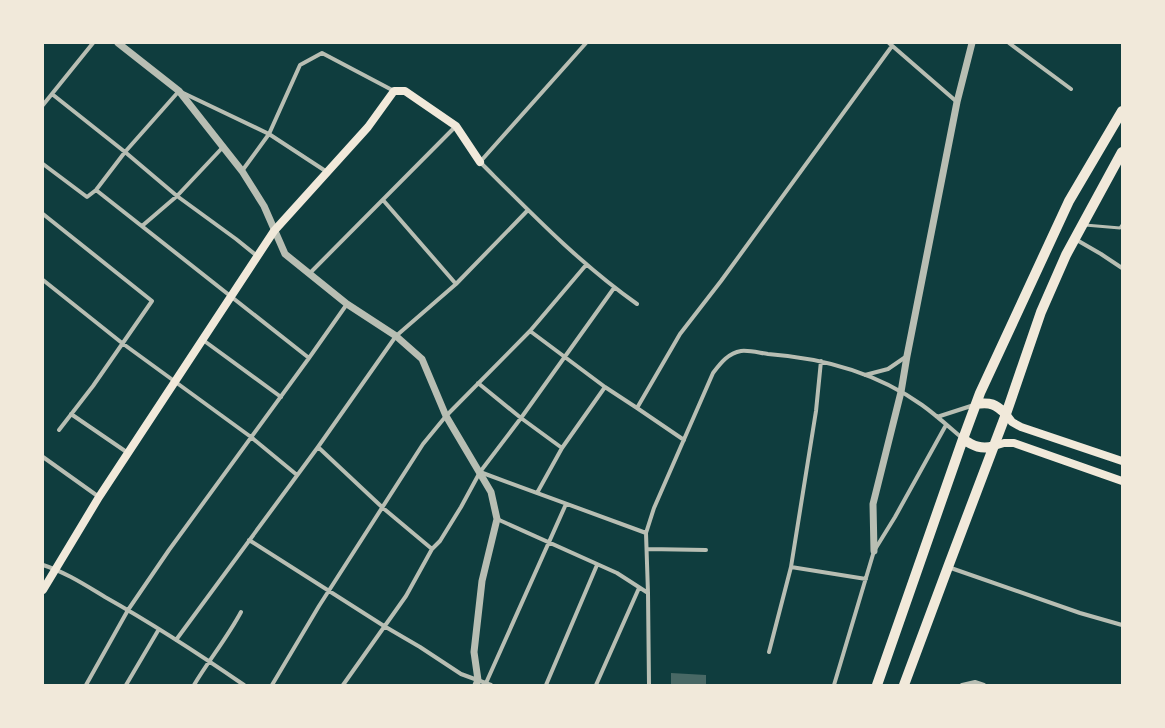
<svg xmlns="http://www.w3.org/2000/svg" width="1165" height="728" viewBox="0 0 1165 728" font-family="'Space Grotesk',sans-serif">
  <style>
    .building { fill: #486865 }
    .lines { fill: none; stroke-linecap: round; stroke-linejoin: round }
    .service { stroke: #b8beb3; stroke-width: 3 }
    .minor { stroke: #b8beb3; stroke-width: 4 }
    .tertiary { stroke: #b8beb3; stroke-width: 7 }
    .secondary { stroke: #f1e9da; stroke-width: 8 }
    .trunk { stroke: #f1e9da; stroke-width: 10 }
  </style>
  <rect width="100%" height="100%" fill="#0f3d3e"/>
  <path class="building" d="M 671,673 L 706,675 L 706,685 L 671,685 Z"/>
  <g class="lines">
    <path class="service" d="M 1085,225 L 1120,228 L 1122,225"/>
    <path class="minor" d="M 586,43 L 480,162 C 530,212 579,263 637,304
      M 889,43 L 957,102
      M 1009,43 L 1071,89
      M 52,94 L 125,152 L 177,196 L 236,239 L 257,256
      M 43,105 L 93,43
      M 43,164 L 87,197 L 96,190 L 125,152 L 179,91 L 269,134 L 327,172
      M 242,171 L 269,134 L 300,65 L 322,53 L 394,91
      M 96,190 L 309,358
      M 383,200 L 456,284
      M 43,214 L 152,301 L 93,386 L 59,430
      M 142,226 L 177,196 L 223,147
      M 1075,239 L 1101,254 L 1122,268
      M 309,274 L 456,126
      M 43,280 L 122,343 L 251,437 L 297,475
      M 530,331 L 605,387 L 637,408 L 684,440
      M 203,340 L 281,397
      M 865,375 L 888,369 L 907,356
      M 478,383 L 521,418 L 562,448
      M 637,408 L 680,334 L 721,281 L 892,46
      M 71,414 L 128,453
      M 937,417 L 974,405
      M 318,447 L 383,508 L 432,549
      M 43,457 L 99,497
      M 480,472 L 521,418 L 614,288
      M 537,493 L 562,448 L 605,387
      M 497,519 L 617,573 L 648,593
      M 249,540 L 384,626 L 420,647 L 461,674 L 491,685
      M 647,549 L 706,550
      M 43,565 C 65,572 85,585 105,597 C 153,624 199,654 244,685
      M 791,567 L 866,579
      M 948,567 L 1080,613 L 1122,625
      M 176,640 L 318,447 L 396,336 L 456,284 L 528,210
      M 769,652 L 791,567 L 816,411 L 821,361
      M 486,683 L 566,504
      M 86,685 L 128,610 L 169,550 L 309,358 L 347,304
      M 126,685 L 159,629
      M 194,685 C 209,660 227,638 241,612
      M 272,685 L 319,606 L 423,444 L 446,416 L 530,331 L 586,265
      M 343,685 L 406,596 L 432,549 L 440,541 L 461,507 L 480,472 L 646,533
      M 546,685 L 597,565
      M 596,685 L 639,588
      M 649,685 L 648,593 L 646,533 L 654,508 L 713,373 C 720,364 728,353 741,351 C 749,350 760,353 768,354 C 822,358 877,373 922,405 C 936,415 949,427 962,438
      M 834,685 L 874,551 L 895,517 L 946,425
      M 962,685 L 975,682 L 984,685"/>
    <path class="tertiary" d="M 118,43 L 179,91 L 242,171 L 264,206 L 285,254 L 347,304 L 396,336 L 422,359 L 446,416 L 491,492 L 497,519 L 482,581 L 474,652 L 478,680 L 476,685
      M 874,551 L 873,504 L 901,392 L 907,356 L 957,102 L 972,43"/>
    <path class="secondary" d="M 1006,414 L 1012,422 L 1021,427 L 1122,461
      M 994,446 L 1004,443 L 1014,443 L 1122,481
      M 43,590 L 99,497 L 274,231 L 368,127 L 394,91 L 405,91 L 456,126 L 480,162"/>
    <path class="trunk" d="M 1006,414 L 1041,312 L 1066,255 L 1122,152
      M 994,446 C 982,450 973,446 963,439 L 980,393 L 1069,201 L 1122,111
      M 877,685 L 963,439
      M 904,685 L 948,567 L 1006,414 C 995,404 991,402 976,404"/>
  </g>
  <rect width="1165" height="728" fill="none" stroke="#f1e9da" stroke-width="88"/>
</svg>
